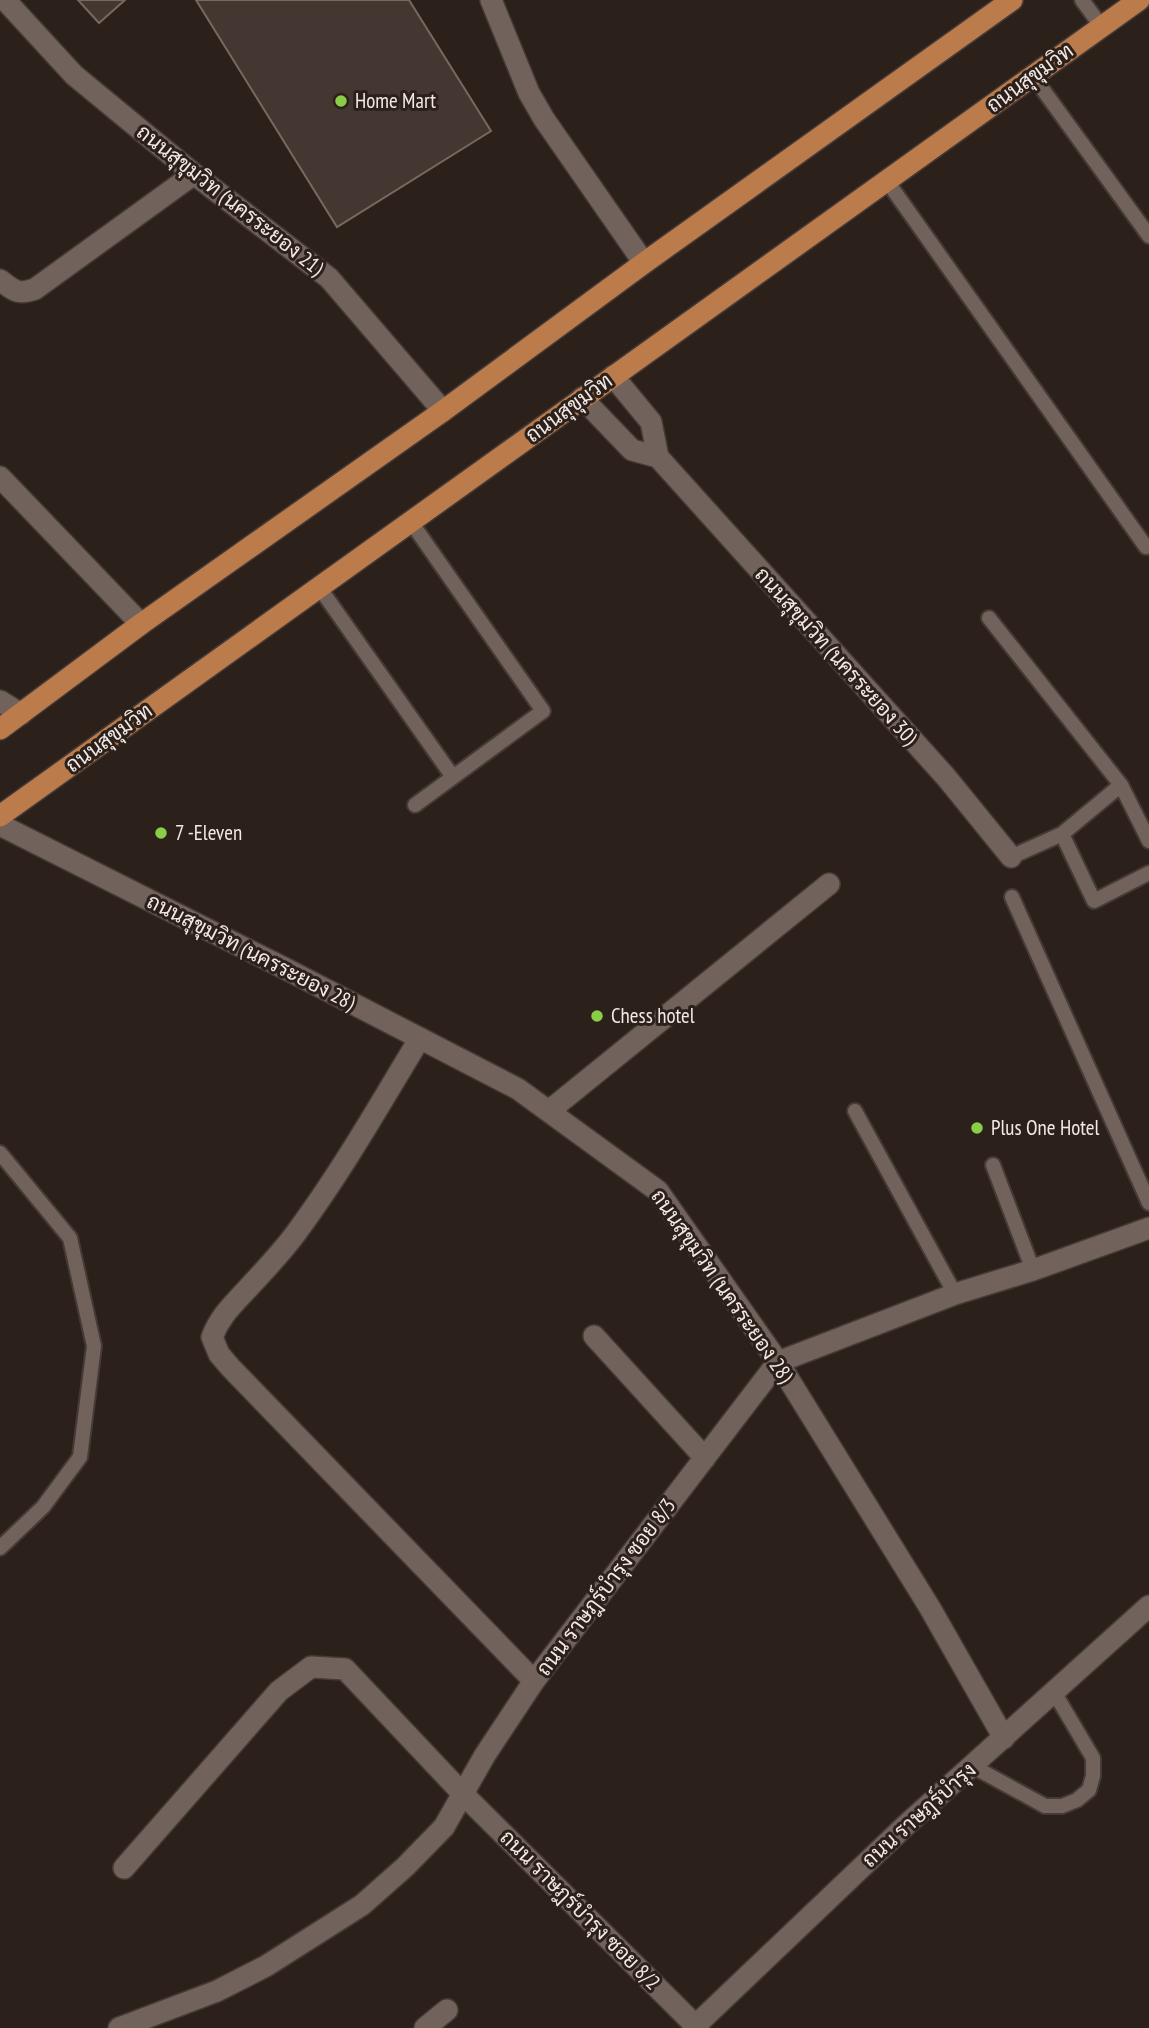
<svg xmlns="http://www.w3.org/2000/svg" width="1149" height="2028" viewBox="0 0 1149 2028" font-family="'PT Sans Narrow',Sarabun,sans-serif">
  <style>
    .building { fill: #443631; stroke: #776862; stroke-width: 2 }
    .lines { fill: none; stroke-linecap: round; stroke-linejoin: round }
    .lane-casing { stroke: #453a37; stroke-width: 18 }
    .street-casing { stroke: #453a37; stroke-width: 24 }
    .secondary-casing { stroke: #453a37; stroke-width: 24 }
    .primary-casing { stroke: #453a37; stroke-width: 24 }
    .lane { stroke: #72625c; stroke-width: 14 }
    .street { stroke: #72625c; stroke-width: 21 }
    .secondary { stroke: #72625c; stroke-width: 21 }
    .primary { stroke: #bb7b4b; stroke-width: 21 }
    .poi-dot { fill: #8ace47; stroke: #2c201b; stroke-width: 2.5 }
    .labels { text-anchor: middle; stroke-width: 6; stroke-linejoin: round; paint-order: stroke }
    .street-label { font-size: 21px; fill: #f2e9e6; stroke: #2c201b }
    .poi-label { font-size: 21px; fill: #f2e9e6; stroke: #2c201b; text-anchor: start }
  </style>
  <rect width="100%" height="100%" fill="#2c201b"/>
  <path class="building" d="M 78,0 L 125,0 L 99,23 Z
    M 196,0 L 409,0 L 491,131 L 337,227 Z"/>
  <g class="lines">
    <g class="lane-casing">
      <path id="lane" d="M 1082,0 L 1101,26
        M 1033,76 L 1149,236
        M 887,181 L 1146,547
        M 411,522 L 543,711 L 415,805
        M 319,587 L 453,777
        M 989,618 L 1121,785 L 1149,841
        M 1062,834 L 1094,901 L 1149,873
        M 1011,857 L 1062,834 L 1121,785
        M 1012,897 L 1149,1203
        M 855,1111 L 955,1294
        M 0,1153 L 70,1238 L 94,1346 L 80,1457 L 43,1507 L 0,1548
        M 993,1165 L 1033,1270
        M 972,1766 L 1045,1806 L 1062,1806 L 1077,1800 L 1089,1790 L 1093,1776 L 1093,1758 L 1054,1692"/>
    </g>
    <g class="street-casing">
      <path id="street" d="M 5,0 L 74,75 L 194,174 L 329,278 L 443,411
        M 491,0 L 529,93 L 544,119 L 644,263
        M 0,280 C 14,291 18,295 35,289 L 194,174
        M 613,376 L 651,422 L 658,457 L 946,777 L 1011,857
        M 582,398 L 632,450 L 658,457
        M 0,477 L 141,624
        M 0,701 L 21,714
        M 0,825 L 284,968 L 518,1089 L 658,1191 L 778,1362 L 930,1608 L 1004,1738
        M 420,1038 C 380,1104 342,1171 296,1233 C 282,1252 266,1269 250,1286 C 234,1304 221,1314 212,1337 L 219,1354 L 230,1367 L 534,1681
        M 549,1111 L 829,884
        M 594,1336 L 705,1458
        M 124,1868 L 279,1691 L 311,1667 L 345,1669 L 463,1794 L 698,2028
        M 119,2028 L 217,1991 L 266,1966 L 362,1905 L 405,1867 L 444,1827 L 485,1755 L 534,1681 L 778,1362 L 955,1294 L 1033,1270 L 1149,1228
        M 425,2028 L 447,2010"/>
    </g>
    <g class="secondary-casing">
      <path id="secondary" d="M 693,2028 L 905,1826 L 1149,1606"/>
    </g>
    <g class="primary-casing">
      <path id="primary" d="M 0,729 L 141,624 L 443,411 L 644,263 L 1012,0
        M 0,816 L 1139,0"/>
    </g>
    <use href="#lane" class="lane"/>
    <use href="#street" class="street"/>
    <use href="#secondary" class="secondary"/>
    <use href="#primary" class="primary"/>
  </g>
  <g class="poi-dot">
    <circle cx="341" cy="101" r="7"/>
    <circle cx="161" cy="833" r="7"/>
    <circle cx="597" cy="1016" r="7"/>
    <circle cx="977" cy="1128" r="7"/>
  </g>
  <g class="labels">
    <g class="street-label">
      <text transform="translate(1030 78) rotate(-36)" y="7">ถนนสุขุมวิท</text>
      <text transform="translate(230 200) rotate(38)" y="7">ถนนสุขุมวิท (นครระยอง 21)</text>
      <text transform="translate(569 408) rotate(-36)" y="7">ถนนสุขุมวิท</text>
      <text transform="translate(836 656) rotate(48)" y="7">ถนนสุขุมวิท (นครระยอง 30)</text>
      <text transform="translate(109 738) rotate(-36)" y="7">ถนนสุขุมวิท</text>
      <text transform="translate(251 952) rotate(27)" y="7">ถนนสุขุมวิท (นครระยอง 28)</text>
      <text transform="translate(722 1286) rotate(55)" y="7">ถนนสุขุมวิท (นครระยอง 28)</text>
      <text transform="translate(606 1587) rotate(-53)" y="7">ถนน ราษฎร์บำรุง ซอย 8/3</text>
      <text transform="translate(919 1815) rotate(-42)" y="7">ถนน ราษฎร์บำรุง</text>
      <text transform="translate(580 1910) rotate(45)" y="7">ถนน ราษฎร์บำรุง ซอย 8/2</text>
    </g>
    <g class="poi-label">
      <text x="355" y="108">Home Mart</text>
      <text x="175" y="840">7 -Eleven</text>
      <text x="611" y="1023">Chess hotel</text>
      <text x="991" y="1135">Plus One Hotel</text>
    </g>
  </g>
</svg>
